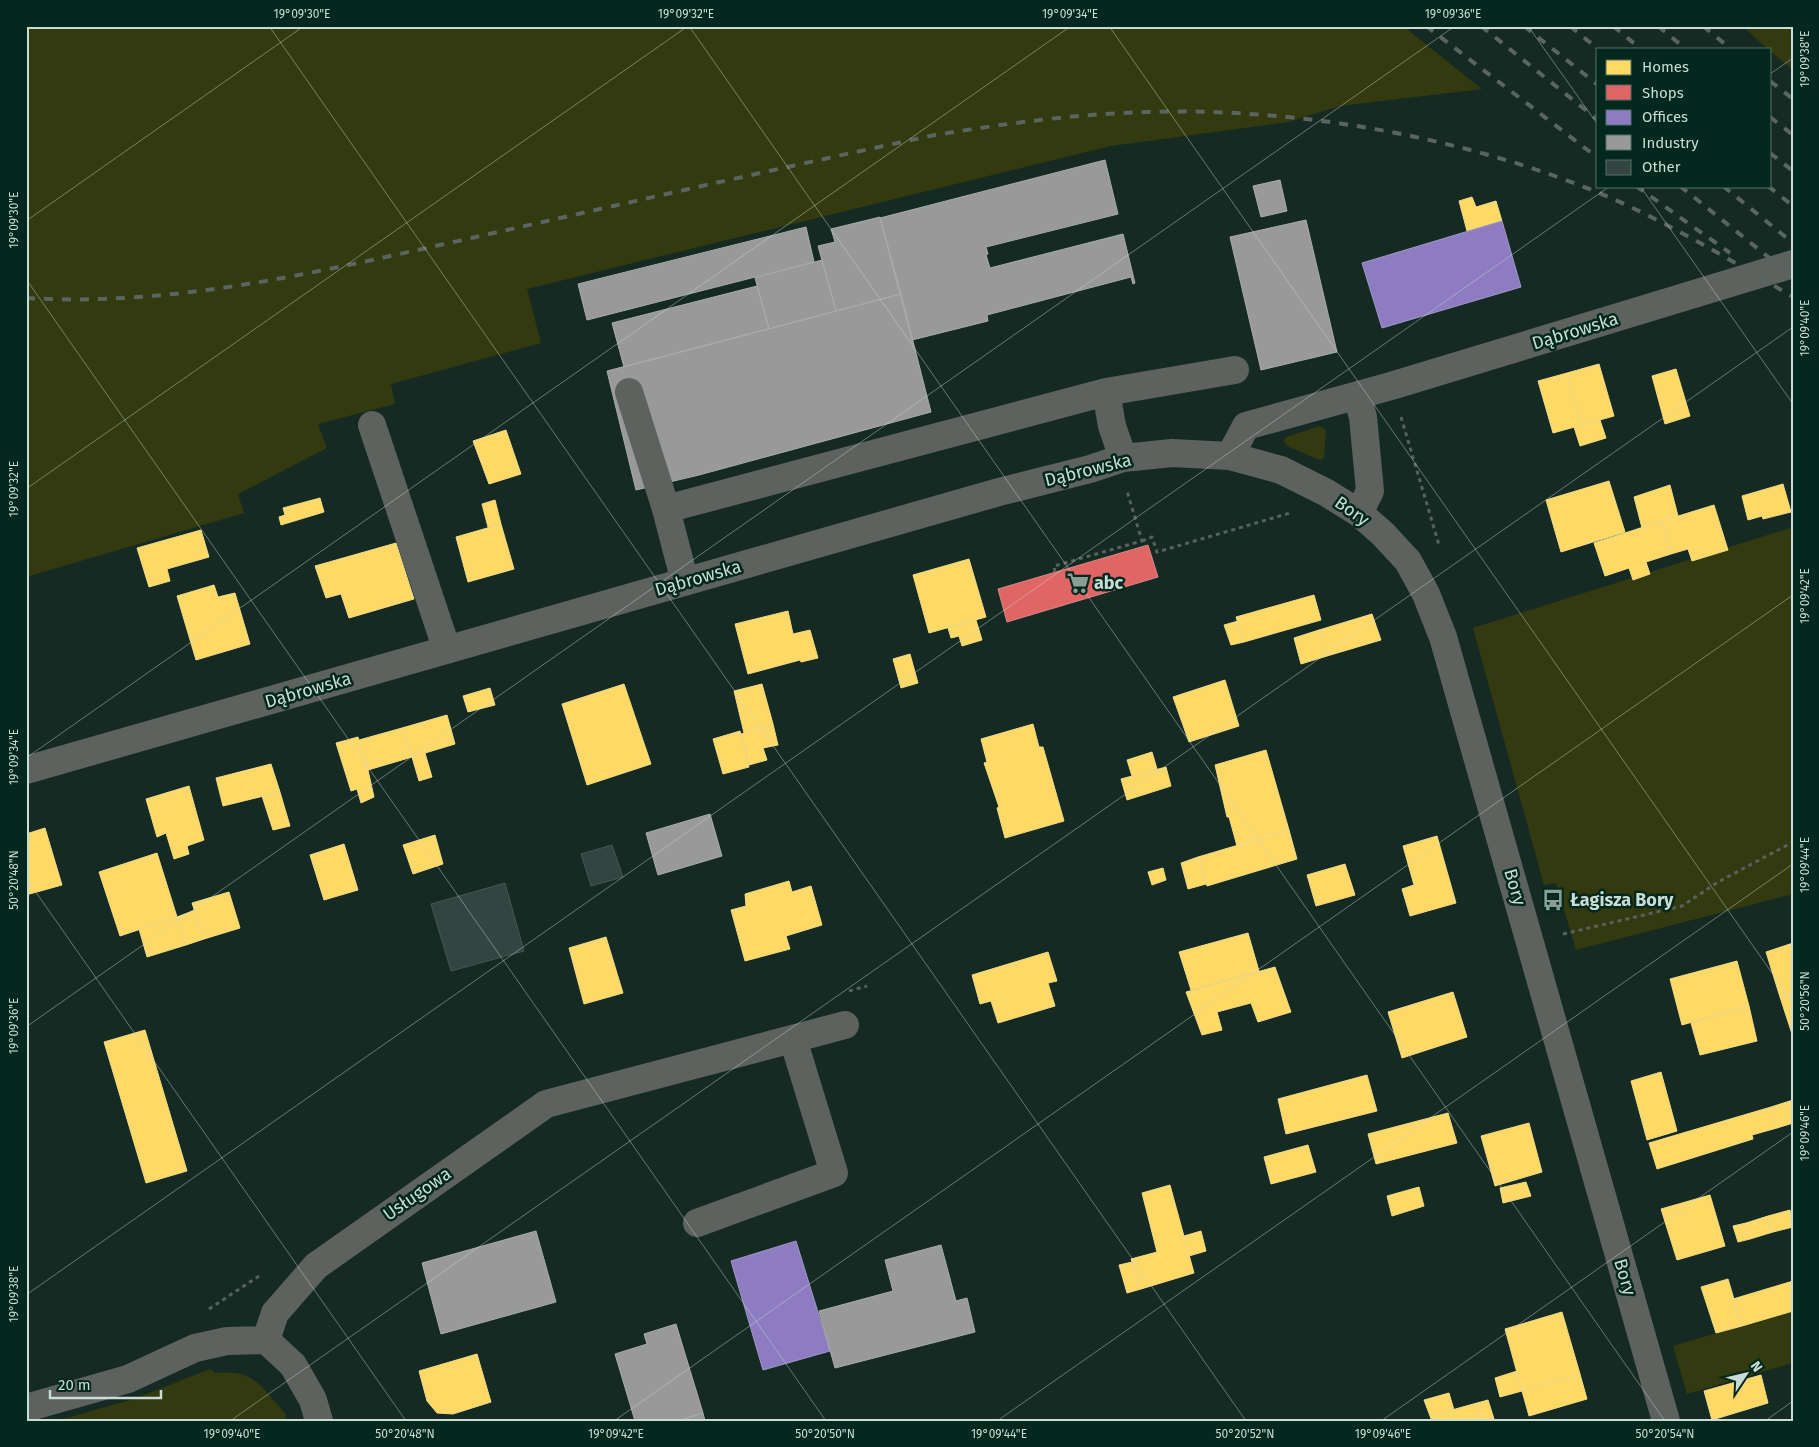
<svg xmlns="http://www.w3.org/2000/svg" width="1819" height="1447" viewBox="0 0 1819 1447" font-family="'Fira Sans',sans-serif">
  <style>
    .green { fill: #333a0f }
    .homes { fill: #ffd966; stroke: #efda87 }
    .shops { fill: #e06666; stroke: #d98987 }
    .offices { fill: #8e7cc3; stroke: #a099c8 }
    .industry { fill: #999; stroke: #a7adab }
    .building { fill: #344441; stroke: #465754 }
    .lines { fill: none; stroke-linecap: round; stroke-linejoin: round }
    .path { stroke: #59615e; stroke-width: 3; stroke-dasharray: 4 4; stroke-linecap: butt }
    .minor { stroke: #5d625f; stroke-width: 28 }
    .rail { stroke: #5a6460; stroke-width: 4; stroke-dasharray: 9 9; stroke-linecap: butt }
    .ticks { fill: none; stroke: #c9dcd5; stroke-width: 1; stroke-opacity: 0.45 }
    .labels { text-anchor: middle; stroke-width: 5; stroke-linejoin: round; paint-order: stroke }
    .street-label { font-size: 18px; fill: #c9dcd5; stroke: #03281e }
    .poi-label { font-size: 18px; font-weight: bold; fill: #c9dcd5; stroke: #03281e; text-anchor: start }
    .neatline { fill: none; stroke: #c9dcd5; stroke-width: 2 }
    .ticks-label { font-size: 12px; text-anchor: middle; fill: #c9dcd5 }
  </style>
  <rect width="100%" height="100%" fill="#162a24"/>
  <path class="green" d="M 26,26 L 1403,26 L 1482,89 L 1340,106 L 1288,122 L 1111,146 L 527,289 L 541,343 L 391,384 L 395,404 L 318,424 L 327,448 L 238,494 L 244,513 L 26,577 Z
    M 1742,26 L 1793,26 L 1793,70 L 1770,51 L 1770,49 L 1768,49 Z
    M 1320,426 L 1326,430 L 1324,458 L 1320,460 L 1289,447 L 1284,442 L 1286,437 Z
    M 1793,527 L 1793,894 L 1576,950 L 1556,883 L 1544,885 L 1473,628 Z
    M 1793,1310 L 1793,1363 L 1687,1394 L 1673,1346 Z
    M 210,1369 L 215,1373 C 255,1369 260,1386 285,1413 L 287,1421 L 56,1421 L 134,1399 Z"/>
  <path class="homes" d="M 1472,197 L 1476,207 L 1496,201 L 1502,221 L 1467,231 L 1459,201 Z
    M 1599,364 L 1614,416 L 1582,425 L 1567,373 Z
    M 1676,369 L 1690,416 L 1665,424 L 1652,376 Z
    M 1567,373 L 1582,425 L 1553,433 L 1538,381 Z
    M 1600,420 L 1606,438 L 1580,446 L 1574,427 Z
    M 506,430 L 521,474 L 489,484 L 473,441 Z
    M 1609,481 L 1625,532 L 1561,552 L 1546,500 Z
    M 1783,484 L 1791,512 L 1763,519 L 1762,516 L 1748,520 L 1742,496 Z
    M 1670,485 L 1678,516 L 1642,528 L 1634,497 Z
    M 320,498 L 324,512 L 281,525 L 279,517 L 285,515 L 283,508 Z
    M 495,500 L 501,524 L 488,527 L 482,504 Z
    M 1714,505 L 1728,550 L 1692,561 L 1688,549 L 1671,554 L 1662,521 Z
    M 1662,521 L 1671,554 L 1646,562 L 1650,574 L 1633,580 L 1629,568 L 1605,576 L 1594,543 Z
    M 501,524 L 514,569 L 468,582 L 456,537 Z
    M 201,530 L 209,557 L 167,569 L 170,581 L 149,587 L 137,548 Z
    M 396,543 L 414,599 L 349,618 L 341,594 L 326,598 L 315,566 Z
    M 969,559 L 986,617 L 929,633 L 913,575 Z
    M 214,585 L 218,597 L 235,593 L 250,644 L 196,660 L 177,596 Z
    M 1314,595 L 1321,620 L 1244,642 L 1236,617 Z
    M 788,611 L 793,634 L 810,630 L 818,658 L 801,662 L 800,660 L 748,674 L 735,624 Z
    M 1372,614 L 1381,640 L 1327,656 L 1319,630 Z
    M 976,620 L 982,640 L 962,646 L 959,636 L 951,638 L 948,628 Z
    M 1238,621 L 1244,642 L 1231,645 L 1224,625 Z
    M 1319,630 L 1327,656 L 1301,664 L 1294,638 Z
    M 910,654 L 918,683 L 901,688 L 893,659 Z
    M 1225,680 L 1239,726 L 1189,742 L 1173,697 Z
    M 624,684 L 651,764 L 587,785 L 562,704 Z
    M 762,684 L 773,724 L 744,733 L 734,691 Z
    M 490,688 L 495,705 L 468,712 L 463,696 Z
    M 447,715 L 455,744 L 412,757 L 402,728 Z
    M 773,724 L 778,745 L 763,748 L 767,760 L 749,765 L 741,734 Z
    M 1033,724 L 1039,747 L 1043,747 L 1064,821 L 1005,838 L 997,808 L 999,807 L 984,763 L 987,762 L 981,739 Z
    M 402,728 L 412,757 L 368,770 L 359,740 Z
    M 740,731 L 749,767 L 723,774 L 713,739 Z
    M 358,737 L 368,770 L 374,797 L 361,803 L 357,789 L 351,791 L 336,743 Z
    M 1266,750 L 1289,830 L 1237,846 L 1229,817 L 1227,817 L 1215,765 Z
    M 1152,752 L 1157,769 L 1132,776 L 1127,760 Z
    M 425,753 L 432,777 L 419,781 L 412,757 Z
    M 271,764 L 280,792 L 223,806 L 216,778 Z
    M 1166,767 L 1171,786 L 1127,800 L 1121,779 Z
    M 189,786 L 204,840 L 187,846 L 189,854 L 174,859 L 166,833 L 157,837 L 146,799 Z
    M 280,792 L 290,826 L 273,830 L 262,796 Z
    M 45,828 L 62,885 L 26,895 L 26,834 Z
    M 1289,830 L 1297,859 L 1207,886 L 1198,857 Z
    M 435,835 L 443,864 L 413,874 L 403,845 Z
    M 1437,836 L 1456,903 L 1410,916 L 1402,889 L 1414,885 L 1403,846 Z
    M 344,844 L 358,890 L 324,900 L 310,855 Z
    M 157,853 L 177,917 L 120,936 L 99,872 Z
    M 1198,857 L 1206,884 L 1188,889 L 1181,863 Z
    M 1345,864 L 1355,895 L 1316,906 L 1307,875 Z
    M 1163,868 L 1166,880 L 1152,885 L 1148,872 Z
    M 789,881 L 792,892 L 811,886 L 822,925 L 786,936 L 790,949 L 745,961 L 731,910 L 746,906 L 745,894 Z
    M 229,892 L 240,928 L 204,939 L 192,903 Z
    M 195,910 L 204,939 L 186,945 L 177,917 Z
    M 177,917 L 186,945 L 147,957 L 139,929 Z
    M 1248,933 L 1259,971 L 1191,990 L 1179,952 Z
    M 606,937 L 623,993 L 584,1004 L 569,948 Z
    M 1793,943 L 1793,994 L 1780,997 L 1766,952 Z
    M 1048,952 L 1057,981 L 1048,983 L 1055,1006 L 998,1023 L 991,1001 L 980,1004 L 972,975 Z
    M 1737,961 L 1749,1006 L 1682,1025 L 1670,979 Z
    M 1275,967 L 1291,1012 L 1258,1022 L 1251,1003 L 1217,1012 L 1222,1030 L 1202,1035 L 1186,992 Z
    M 1453,992 L 1467,1037 L 1402,1058 L 1388,1012 Z
    M 1793,994 L 1793,1037 L 1780,997 Z
    M 1749,1006 L 1757,1041 L 1700,1055 L 1691,1023 Z
    M 145,1030 L 187,1171 L 146,1183 L 104,1042 Z
    M 1661,1072 L 1677,1131 L 1647,1140 L 1631,1081 Z
    M 1367,1075 L 1377,1111 L 1286,1134 L 1278,1099 Z
    M 1793,1100 L 1793,1123 L 1777,1128 L 1771,1107 Z
    M 1771,1107 L 1777,1128 L 1752,1135 L 1753,1139 L 1657,1169 L 1649,1143 Z
    M 1448,1113 L 1457,1143 L 1376,1164 L 1368,1134 Z
    M 1529,1123 L 1542,1172 L 1495,1186 L 1481,1136 Z
    M 1308,1145 L 1316,1172 L 1271,1184 L 1264,1157 Z
    M 1526,1182 L 1531,1196 L 1503,1203 L 1500,1188 Z
    M 1170,1185 L 1194,1273 L 1141,1289 L 1131,1259 L 1157,1252 L 1142,1193 Z
    M 1419,1187 L 1424,1206 L 1392,1216 L 1387,1196 Z
    M 1710,1195 L 1725,1246 L 1677,1260 L 1661,1209 Z
    M 1790,1210 L 1793,1227 L 1773,1232 L 1768,1216 Z
    M 1768,1216 L 1773,1232 L 1750,1239 L 1746,1223 Z
    M 1746,1223 L 1750,1239 L 1738,1242 L 1733,1226 Z
    M 1201,1231 L 1206,1251 L 1189,1256 L 1184,1236 Z
    M 1132,1262 L 1141,1289 L 1127,1293 L 1119,1265 Z
    M 1728,1279 L 1742,1326 L 1716,1333 L 1701,1287 Z
    M 1793,1281 L 1793,1311 L 1742,1326 L 1733,1299 Z
    M 1562,1312 L 1580,1374 L 1522,1391 L 1505,1329 Z
    M 477,1354 L 491,1402 L 453,1414 L 437,1413 L 427,1401 L 419,1371 Z
    M 1517,1371 L 1522,1391 L 1500,1397 L 1495,1378 Z
    M 1580,1374 L 1587,1399 L 1529,1416 L 1522,1391 Z
    M 1761,1375 L 1768,1403 L 1712,1420 L 1704,1391 Z
    M 1449,1393 L 1454,1410 L 1430,1416 L 1424,1400 Z
    M 1488,1400 L 1494,1419 L 1482,1421 L 1477,1403 Z
    M 1477,1403 L 1482,1421 L 1432,1421 L 1430,1416 Z"/>
  <path class="shops" d="M 1148,545 L 1158,577 L 1007,622 L 998,589 Z"/>
  <path class="offices" d="M 1502,221 L 1521,287 L 1382,328 L 1362,263 Z
    M 796,1241 L 830,1351 L 763,1370 L 731,1261 Z"/>
  <path class="industry" d="M 1105,160 L 1118,214 L 986,247 L 988,254 L 986,255 L 990,268 L 1123,234 L 1135,283 L 1133,284 L 1131,277 L 987,315 L 988,321 L 912,340 L 880,218 Z
    M 1280,180 L 1287,211 L 1261,217 L 1253,186 Z
    M 880,217 L 901,294 L 836,311 L 818,246 L 835,242 L 831,229 Z
    M 1306,220 L 1337,352 L 1261,370 L 1230,237 Z
    M 806,227 L 814,262 L 587,320 L 578,284 Z
    M 822,260 L 836,311 L 769,329 L 755,278 Z
    M 757,286 L 769,329 L 624,367 L 612,323 Z
    M 901,294 L 931,412 L 699,475 L 636,490 L 607,371 Z
    M 710,814 L 722,856 L 658,875 L 646,833 Z
    M 536,1231 L 556,1302 L 441,1334 L 422,1263 Z
    M 941,1245 L 956,1301 L 967,1298 L 975,1332 L 835,1368 L 819,1311 L 893,1291 L 885,1260 Z
    M 676,1324 L 703,1413 L 677,1421 L 635,1421 L 615,1354 L 647,1344 L 644,1334 Z
    M 703,1413 L 705,1421 L 677,1421 Z"/>
  <path class="building" d="M 612,845 L 623,877 L 591,886 L 581,854 Z
    M 505,883 L 524,951 L 451,971 L 431,904 Z"/>
  <g class="lines">
    <path class="path" d="M 1401,417 L 1439,545
      M 1142,541 L 1152,537 L 1157,552 L 1290,513
      M 1055,572 L 1054,566 L 1142,541 L 1127,491
      M 1563,934 L 1682,906 L 1718,882 L 1793,842
      M 849,991 L 867,986
      M 209,1309 L 262,1274"/>
    <path class="minor" d="M 629,392 L 666,509 L 685,582
      M 1106,392 L 1235,370
      M 1357,396 L 1363,417 L 1370,491 L 1359,513
      M 372,425 L 447,650
      M 1230,456 L 1246,426 L 1391,386 L 1793,264
      M 666,509 L 1106,392 L 1112,426 L 1123,458
      M 26,770 L 999,492 L 1090,469 L 1123,458 L 1172,453 L 1230,456 L 1281,470 L 1327,493 L 1359,513 L 1383,534 L 1408,561 L 1426,594 L 1443,637 L 1666,1421
      M 697,1223 L 834,1173 L 793,1039
      M 266,1340 L 293,1365 L 313,1400 L 319,1421
      M 26,1408 L 128,1379 L 195,1348 L 227,1341 L 266,1340 L 275,1313 L 316,1266 L 546,1104 L 845,1025"/>
    <path class="rail" d="M 1426,26 L 1598,158
      M 1481,26 L 1598,120
      M 1524,26 L 1598,85
      M 1570,26 L 1598,49
      M 1613,26 L 1641,49
      M 1658,26 L 1686,49
      M 1703,26 L 1731,49
      M 1770,81 L 1793,99
      M 1770,117 L 1793,135
      M 1770,153 L 1793,171
      M 1636,186 L 1730,253
      M 1680,186 L 1793,277
      M 1723,186 L 1793,243
      M 1768,186 L 1793,206
      M 26,298 C 176,307 322,271 467,239 C 623,204 779,168 935,135 C 997,125 1059,116 1123,113 C 1282,104 1464,135 1611,198 C 1674,226 1734,262 1793,297"/>
  </g>
  <path class="ticks" d="M 269,26 L 1246,1421M 689,26 L 1665,1421M 1109,26 L 1793,1003M 1528,26 L 1598,125M 1770,74 L 1793,58M 1640,186 L 1793,404M 26,221 L 304,26M 26,279 L 826,1421M 26,489 L 688,26M 26,758 L 1071,26M 26,878 L 406,1421M 26,1027 L 1455,26M 26,1295 L 1610,186M 230,1421 L 1793,327M 614,1421 L 1793,595M 997,1421 L 1793,864M 1381,1421 L 1793,1132M 1765,1421 L 1793,1401"/>
  <defs>
    <g id="supermarket-bare" transform="scale(1.725)"><path d="M-6-5.5h2.5l.6 2H6L4.5 2H-2.5L-4.4-4H-6ZM-1.5 3.2a1.3 1.3 0 1 0 .1 0ZM3 3.2a1.3 1.3 0 1 0 .1 0Z" fill="#8a9e97" stroke="#03281e" stroke-width="2.5" paint-order="stroke"/></g>
    <g id="bus-bare" transform="scale(1.725)"><path d="M-5-6H5V4H4V6H2V4H-2V6H-4V4H-5ZM-3.5-4V0h7V-4ZM-3.5 1.2v1.5H-2V1.2ZM2 1.2v1.5H3.5V1.2Z" fill="#8a9e97" stroke="#03281e" stroke-width="2.5" paint-order="stroke"/></g>
  </defs>
  <g fill-rule="evenodd">
    <use href="#supermarket-bare" x="1078" y="583"/>
    <use href="#bus-bare" x="1553" y="900"/>
  </g>
  <g class="labels">
    <g class="street-label">
      <text transform="translate(1575 331) rotate(-17)" y="6">Dąbrowska</text>
      <text transform="translate(1088 470) rotate(-14)" y="6">Dąbrowska</text>
      <text transform="translate(1352 511) rotate(35)" y="6">Bory</text>
      <text transform="translate(698 578) rotate(-16)" y="6">Dąbrowska</text>
      <text transform="translate(308 690) rotate(-16)" y="6">Dąbrowska</text>
      <text transform="translate(1515 887) rotate(74)" y="6">Bory</text>
      <text transform="translate(417 1194) rotate(-35)" y="6">Usługowa</text>
      <text transform="translate(1625 1277) rotate(74)" y="6">Bory</text>
    </g>
    <g class="poi-label">
      <text x="1094" y="589">abc</text>
      <text x="1570" y="906">Łagisza Bory</text>
    </g>
  </g>
  <rect width="1819" height="1447" fill="none" stroke="#03281e" stroke-width="55"/>
  <rect x="1596" y="48" width="175" height="140" fill="#03281e" stroke="#527067"/>
  <rect x="1606" y="60" width="25" height="15" fill="#ffd966" stroke="#527067"/>
  <text x="1642" y="72" font-size="15" fill="#c9dcd5">Homes</text>
  <rect x="1606" y="85" width="25" height="15" fill="#e06666" stroke="#527067"/>
  <text x="1642" y="98" font-size="15" fill="#c9dcd5">Shops</text>
  <rect x="1606" y="110" width="25" height="15" fill="#8e7cc3" stroke="#527067"/>
  <text x="1642" y="122" font-size="15" fill="#c9dcd5">Offices</text>
  <rect x="1606" y="135" width="25" height="15" fill="#999999" stroke="#527067"/>
  <text x="1642" y="148" font-size="15" fill="#c9dcd5">Industry</text>
  <rect x="1606" y="160" width="25" height="15" fill="#344441" stroke="#527067"/>
  <text x="1642" y="172" font-size="15" fill="#c9dcd5">Other</text>
  <g transform="translate(1746 1374) rotate(55)" stroke="#03281e" stroke-width="4" paint-order="stroke">
  <path d="M0-4L9 19L0 12L-9 19Z" fill="#c9dcd5"/>
  <text y="-8" font-size="14" font-weight="bold" text-anchor="middle" fill="#c9dcd5">N</text>
  </g>
  <path d="M50 1390v8h111v-8" fill="none" stroke="#c9dcd5" stroke-width="2.5"/>
  <text x="58" y="1390" font-size="15" fill="#c9dcd5" stroke="#03281e" stroke-width="4" paint-order="stroke">20 m</text>
  <rect x="28" y="28" width="1764" height="1392" class="neatline"/>
  <g class="ticks-label">
    <text x="302" y="18">19°09'30"E</text>
    <text x="686" y="18">19°09'32"E</text>
    <text x="1070" y="18">19°09'34"E</text>
    <text x="1453" y="18">19°09'36"E</text>
    <text transform="translate(1805 59) rotate(-90)" y="4">19°09'38"E</text>
    <text transform="translate(14 220) rotate(-90)" y="4">19°09'30"E</text>
    <text transform="translate(1805 328) rotate(-90)" y="4">19°09'40"E</text>
    <text transform="translate(14 489) rotate(-90)" y="4">19°09'32"E</text>
    <text transform="translate(1805 596) rotate(-90)" y="4">19°09'42"E</text>
    <text transform="translate(14 757) rotate(-90)" y="4">19°09'34"E</text>
    <text transform="translate(1805 865) rotate(-90)" y="4">19°09'44"E</text>
    <text transform="translate(14 880) rotate(-90)" y="4">50°20'48"N</text>
    <text transform="translate(1805 1001) rotate(-90)" y="4">50°20'56"N</text>
    <text transform="translate(14 1026) rotate(-90)" y="4">19°09'36"E</text>
    <text transform="translate(1805 1133) rotate(-90)" y="4">19°09'46"E</text>
    <text transform="translate(14 1294) rotate(-90)" y="4">19°09'38"E</text>
    <text x="232" y="1438">19°09'40"E</text>
    <text x="405" y="1438">50°20'48"N</text>
    <text x="616" y="1438">19°09'42"E</text>
    <text x="825" y="1438">50°20'50"N</text>
    <text x="999" y="1438">19°09'44"E</text>
    <text x="1245" y="1438">50°20'52"N</text>
    <text x="1383" y="1438">19°09'46"E</text>
    <text x="1665" y="1438">50°20'54"N</text>
  </g>
</svg>
